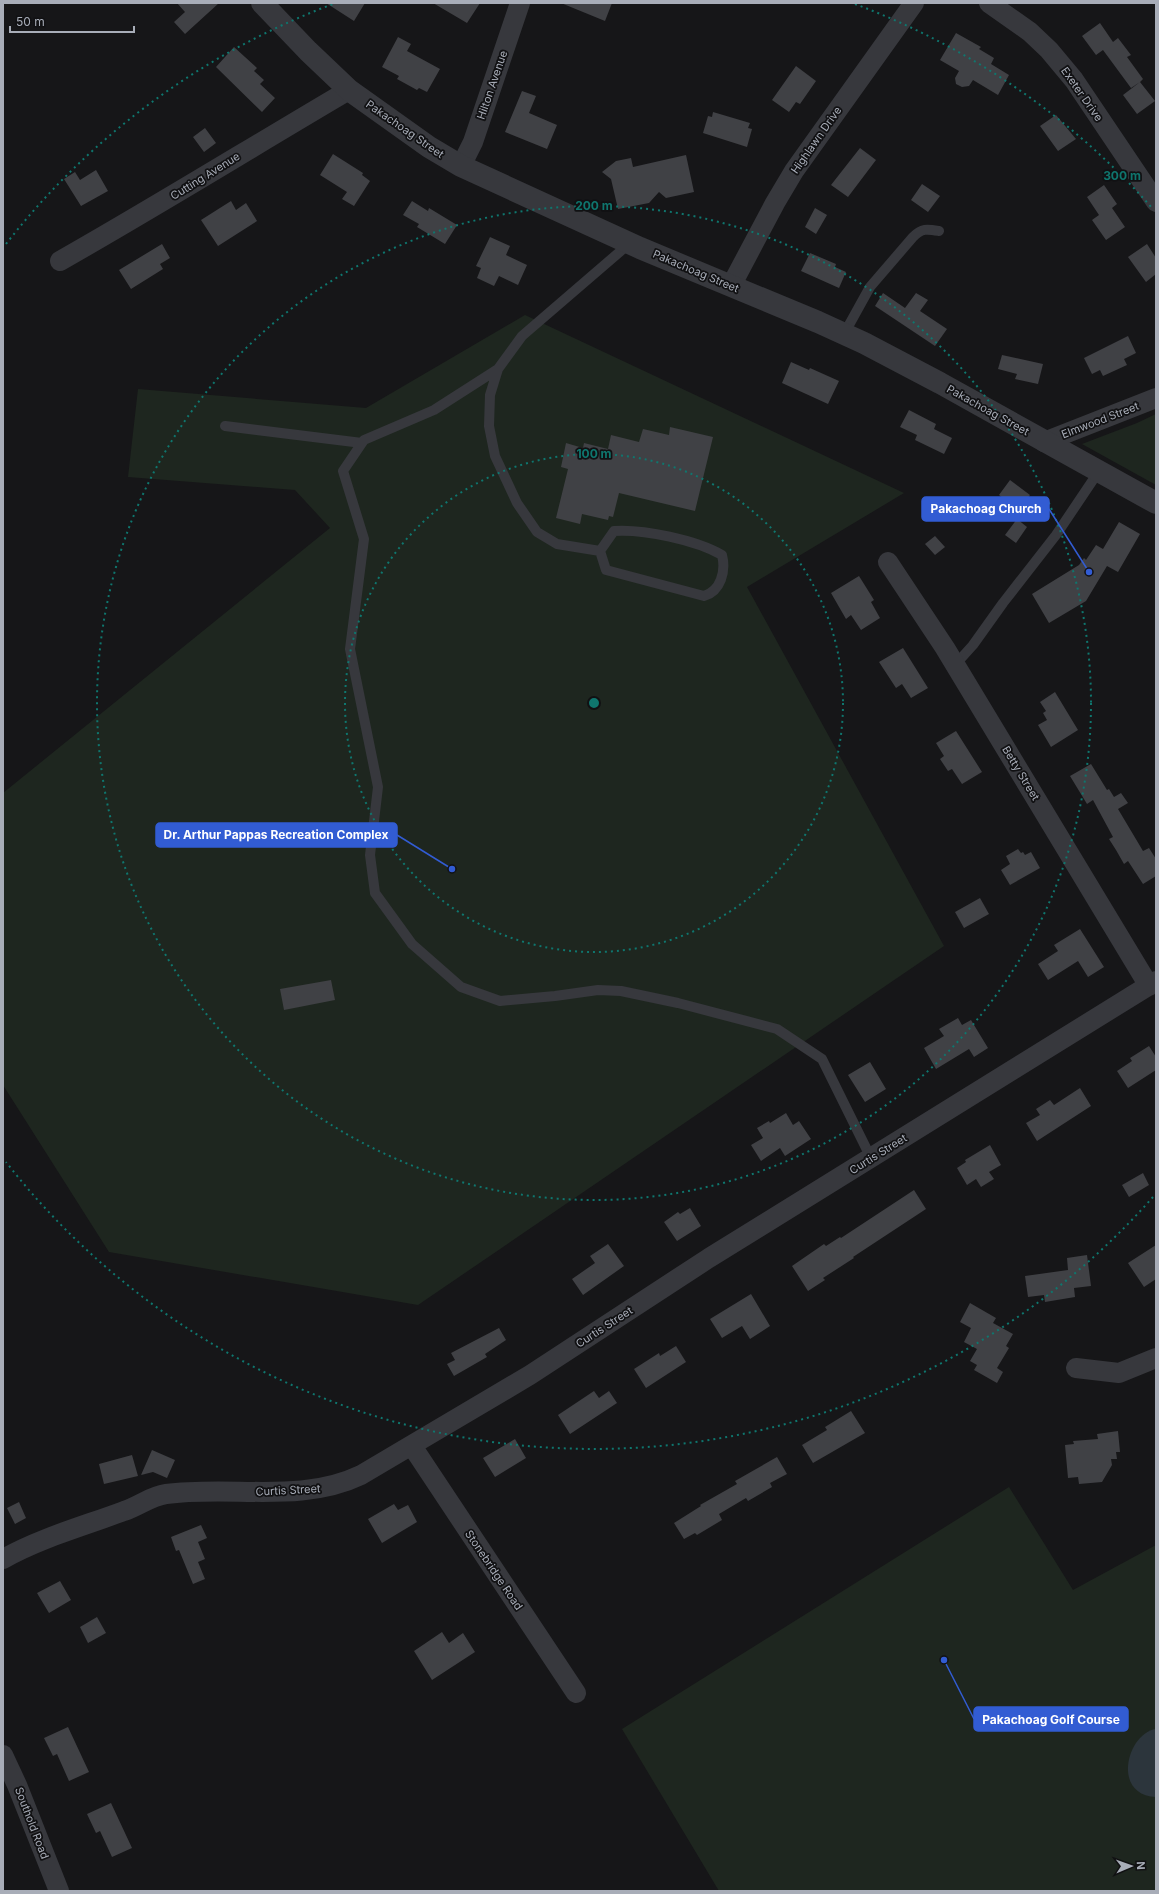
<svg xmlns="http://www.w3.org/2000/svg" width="1159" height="1894" viewBox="0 0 1159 1894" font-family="Inter,sans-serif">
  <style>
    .green { fill: #1e261f }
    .water { fill: #2c353c }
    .building { fill: #404145 }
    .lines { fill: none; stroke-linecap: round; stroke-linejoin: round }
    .service { stroke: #37383d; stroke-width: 10 }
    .minor { stroke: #37383d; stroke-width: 20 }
    .tertiary { stroke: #37383d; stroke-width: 22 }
    .ring { fill: none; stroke: #0f766e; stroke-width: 2; stroke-dasharray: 2 4 }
    .labels { text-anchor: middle; stroke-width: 3.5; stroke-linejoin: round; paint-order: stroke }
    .street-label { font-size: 11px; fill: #a8adb8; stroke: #111113 }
    .centre { fill: #0f766e; stroke: #111113; stroke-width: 2 }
    .ring-label { font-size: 12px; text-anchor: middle; font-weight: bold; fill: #0f766e; stroke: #111113; stroke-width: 3.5; stroke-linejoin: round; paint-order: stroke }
    .leader { fill: none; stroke: #325cd3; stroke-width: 1.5 }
    .callout-dot { fill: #325cd3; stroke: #111113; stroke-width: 1.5 }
    .callout { fill: #325cd3; stroke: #325cd3; stroke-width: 1.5 }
    .callout-label { font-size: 12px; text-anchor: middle; font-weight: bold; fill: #fff }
  </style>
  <rect width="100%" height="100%" fill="#161618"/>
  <path class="green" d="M 525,315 L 904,493 L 747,587 L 944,946 L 418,1305 L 109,1252 L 3,1085 L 3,793 L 330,528 L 295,490 L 128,477 L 138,389 L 366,408 Z
    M 1156,414 L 1156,485 L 1082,444 L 1137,423 Z
    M 1009,1487 L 1073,1590 L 1156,1545 L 1156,1891 L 719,1891 L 622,1729 Z"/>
  <path class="water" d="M 1156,1729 L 1156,1797 C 1111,1795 1127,1733 1156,1729 Z"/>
  <path class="building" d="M 177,3 L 219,3 L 185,34 L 174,22 L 185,12 Z
    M 326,3 L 365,3 L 354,21 Z
    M 433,3 L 480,3 L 467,23 Z
    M 561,3 L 612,3 L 605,21 Z
    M 1100,23 L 1113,42 L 1118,38 L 1131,55 L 1127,57 L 1143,79 L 1140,82 L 1155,101 L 1137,114 L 1123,95 L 1140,82 L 1131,88 L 1103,50 L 1096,55 L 1082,36 Z
    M 956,33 L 981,47 L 979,49 L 994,58 L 991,64 L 1009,75 L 998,95 L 973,80 L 969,86 L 962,87 L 956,84 L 955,78 L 959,71 L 940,60 Z
    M 398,37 L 411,44 L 407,51 L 440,69 L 427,92 L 419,88 L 417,90 L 397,79 L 399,76 L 382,67 Z
    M 234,47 L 257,68 L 254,71 L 264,80 L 260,84 L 275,98 L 262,112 L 216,67 Z
    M 796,66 L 816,81 L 800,104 L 796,102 L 789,112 L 772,100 Z
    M 522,91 L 536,96 L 529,113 L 557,125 L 547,149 L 505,132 Z
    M 713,112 L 750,123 L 748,128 L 752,129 L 747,147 L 703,133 L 708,116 L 712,117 Z
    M 1056,115 L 1076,139 L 1058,151 L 1040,126 Z
    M 205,128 L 216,143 L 204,152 L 193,137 Z
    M 860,148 L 876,160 L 848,197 L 831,185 Z
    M 333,154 L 363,173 L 362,175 L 370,181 L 354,206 L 342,199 L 347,192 L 320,175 Z
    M 686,155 L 694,192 L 666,198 L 659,192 L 649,203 L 618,209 L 611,179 L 602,172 L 616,161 L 631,158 L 633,167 Z
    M 96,170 L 108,191 L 81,206 L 64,179 L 75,172 L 80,180 Z
    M 922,184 L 940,196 L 928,212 L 911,200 Z
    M 1104,185 L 1117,204 L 1112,208 L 1125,227 L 1106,240 L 1092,220 L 1099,215 L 1087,197 Z
    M 231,201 L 236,210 L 246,203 L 257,221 L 218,246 L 201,220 Z
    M 412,201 L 428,211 L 429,208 L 457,225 L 445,244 L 417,227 L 419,224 L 403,215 Z
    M 815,208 L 827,215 L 816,234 L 805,227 Z
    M 490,237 L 510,246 L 506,255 L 527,265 L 518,285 L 499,276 L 494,286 L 477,278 L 481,268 L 476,266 Z
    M 162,244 L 170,258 L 160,264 L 163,269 L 131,289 L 119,270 Z
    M 1147,244 L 1156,258 L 1156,274 L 1146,282 L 1128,257 Z
    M 810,253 L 836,264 L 835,267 L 846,272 L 839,288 L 801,271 Z
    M 883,293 L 905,308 L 916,293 L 928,300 L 920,311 L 947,329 L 935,346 L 875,306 Z
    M 1128,336 L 1136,353 L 1124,359 L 1127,365 L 1103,376 L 1100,370 L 1092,374 L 1084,358 Z
    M 1002,355 L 1043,364 L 1038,384 L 1015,379 L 1017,374 L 998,369 Z
    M 791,362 L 809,370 L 810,368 L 839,381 L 828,404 L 782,383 Z
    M 909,410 L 936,424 L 934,429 L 952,438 L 944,454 L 915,440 L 917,435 L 900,427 Z
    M 670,427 L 713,437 L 695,511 L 619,493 L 613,517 L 609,516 L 608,520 L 582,514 L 580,524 L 556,518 L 568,469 L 561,467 L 566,443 L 583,448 L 584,443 L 608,449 L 611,435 L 639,442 L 643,429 L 669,435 Z
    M 1010,480 L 1030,495 L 1027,499 L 1028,500 L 1020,511 L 999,495 Z
    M 1017,519 L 1027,527 L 1016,543 L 1005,535 Z
    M 1119,522 L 1140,534 L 1118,572 L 1107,566 L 1086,601 L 1049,623 L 1032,594 L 1079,565 L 1084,558 L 1086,560 L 1096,545 L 1103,549 Z
    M 935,536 L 945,547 L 935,555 L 925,544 Z
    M 859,576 L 874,600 L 871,602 L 880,618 L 861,630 L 851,615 L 846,619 L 831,593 Z
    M 903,648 L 928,688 L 911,698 L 902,684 L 896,688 L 879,662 Z
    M 1055,692 L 1078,730 L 1051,747 L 1038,725 L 1047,720 L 1043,713 L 1046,711 L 1040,702 Z
    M 956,731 L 982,772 L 962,784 L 952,769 L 948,771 L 940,759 L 944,756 L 936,743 Z
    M 1091,764 L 1107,790 L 1109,789 L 1114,797 L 1121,793 L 1128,803 L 1118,809 L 1143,851 L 1149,848 L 1156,859 L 1156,876 L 1143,884 L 1128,861 L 1124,864 L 1116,850 L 1109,839 L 1113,837 L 1093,800 L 1087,804 L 1070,776 Z
    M 1018,849 L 1021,853 L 1023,852 L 1025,855 L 1031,852 L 1040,868 L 1010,885 L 1001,870 L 1010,864 L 1006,856 Z
    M 980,898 L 989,914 L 964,928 L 955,912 Z
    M 1080,929 L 1104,967 L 1088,977 L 1078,961 L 1048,980 L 1038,964 L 1058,951 L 1054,945 Z
    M 331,980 L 335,1000 L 284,1010 L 280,989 Z
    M 958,1018 L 962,1025 L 971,1020 L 988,1048 L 974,1057 L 969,1049 L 936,1069 L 924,1048 L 944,1036 L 939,1029 Z
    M 1149,1046 L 1156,1057 L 1156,1070 L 1128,1088 L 1117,1071 L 1132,1061 L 1130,1058 Z
    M 870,1062 L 886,1089 L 865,1102 L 848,1075 Z
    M 1080,1088 L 1091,1106 L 1037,1141 L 1026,1123 L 1040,1115 L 1036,1109 L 1050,1100 L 1054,1105 Z
    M 786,1113 L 793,1125 L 799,1121 L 811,1139 L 785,1156 L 780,1148 L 761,1161 L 751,1145 L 763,1138 L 757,1128 L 769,1121 L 770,1123 Z
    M 990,1145 L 1001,1165 L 989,1172 L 994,1179 L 981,1187 L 976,1179 L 967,1185 L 957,1168 L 966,1162 L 965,1160 Z
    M 1143,1173 L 1149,1185 L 1129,1197 L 1122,1185 Z
    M 914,1190 L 926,1209 L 853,1257 L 854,1258 L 823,1278 L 825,1280 L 808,1291 L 792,1266 L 824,1244 L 826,1246 L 840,1237 L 841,1238 Z
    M 690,1208 L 701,1226 L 677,1241 L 664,1222 L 678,1212 L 680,1214 Z
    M 608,1244 L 624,1266 L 583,1295 L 572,1279 L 595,1263 L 590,1256 Z
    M 1156,1245 L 1156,1279 L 1144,1287 L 1128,1263 Z
    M 1087,1255 L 1091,1286 L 1074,1288 L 1075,1297 L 1045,1302 L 1044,1295 L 1028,1297 L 1025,1276 L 1068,1270 L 1067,1258 Z
    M 751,1294 L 770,1326 L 750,1339 L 742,1326 L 722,1338 L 710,1319 Z
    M 970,1303 L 996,1318 L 993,1323 L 1013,1334 L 1006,1346 L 1009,1348 L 997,1368 L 1003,1372 L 997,1383 L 974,1370 L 977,1365 L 970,1361 L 977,1349 L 964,1342 L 971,1328 L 960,1322 Z
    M 499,1328 L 506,1340 L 485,1354 L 487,1357 L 454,1376 L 447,1364 L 455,1360 L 451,1353 Z
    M 676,1346 L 686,1362 L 646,1388 L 634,1369 L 659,1353 L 660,1356 Z
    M 594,1391 L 599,1398 L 609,1391 L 617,1403 L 570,1434 L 558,1415 Z
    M 851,1411 L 865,1433 L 813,1463 L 802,1445 L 827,1430 L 825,1427 Z
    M 1118,1431 L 1120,1452 L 1116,1452 L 1117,1459 L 1111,1459 L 1112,1465 L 1102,1482 L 1079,1484 L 1078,1477 L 1068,1478 L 1065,1445 L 1074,1444 L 1073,1441 L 1098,1439 L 1097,1434 Z
    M 515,1439 L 526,1458 L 495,1477 L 483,1458 Z
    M 152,1450 L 175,1460 L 167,1478 L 153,1472 L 141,1475 Z
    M 132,1455 L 138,1476 L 104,1484 L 99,1464 Z
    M 777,1457 L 787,1474 L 770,1483 L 772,1487 L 748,1501 L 746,1498 L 719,1514 L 722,1520 L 697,1535 L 695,1533 L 684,1539 L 674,1523 L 701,1506 L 700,1505 L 737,1484 L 735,1481 Z
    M 19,1502 L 26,1518 L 15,1524 L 7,1508 Z
    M 394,1504 L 398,1510 L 408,1505 L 417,1522 L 382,1543 L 368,1519 Z
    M 201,1525 L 207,1538 L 198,1542 L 205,1559 L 198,1562 L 205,1579 L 193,1584 L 179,1550 L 176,1551 L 171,1537 Z
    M 60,1581 L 71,1600 L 49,1613 L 37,1593 Z
    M 97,1617 L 106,1633 L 88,1643 L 80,1627 Z
    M 442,1632 L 449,1643 L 463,1633 L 475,1652 L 432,1680 L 414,1651 Z
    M 68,1727 L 89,1772 L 69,1781 L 57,1754 L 53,1756 L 44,1738 Z
    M 111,1803 L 132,1848 L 112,1857 L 100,1831 L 96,1833 L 87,1814 Z"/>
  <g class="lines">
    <path class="service" d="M 844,334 L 870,287 L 913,237 C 922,228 927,229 939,231
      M 498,369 L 434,410 L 364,440 L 343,471 L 364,539 L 350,649 L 378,787 L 370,855 L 375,893 L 412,944 L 461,987 L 500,1001 L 555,996 L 598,990 L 621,991 L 678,1003 L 777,1029 L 822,1059 L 871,1158
      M 225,426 L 362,443
      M 600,551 L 606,570 L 704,596 C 721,591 726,571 722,555 C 696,540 644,529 614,531 L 600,551 L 557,544 L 537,532 L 517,503 L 495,456 L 489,426 L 490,395 L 498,369 L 522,336 L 630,243
      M 955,665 L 973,645 L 1003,603 L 1056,535 L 1099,471"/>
    <path class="minor" d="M 989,3 L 1030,32 L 1049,50 L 1074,80 L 1156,202
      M 461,166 L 473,142 L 520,3
      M 60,261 C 157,206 252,147 349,90
      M 731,286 L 775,203 L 794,171 L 914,3
      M 1044,442 L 1156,398
      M 888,562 L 945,648 L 1149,986
      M 1076,1368 L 1119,1373 L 1156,1358
      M 412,1446 L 576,1693
      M 3,1559 C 40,1538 84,1526 124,1511 C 139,1506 151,1496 166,1494 C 231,1485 301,1504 361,1475 L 530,1375 L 709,1258 L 1156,981
      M 3,1755 L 17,1785 L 59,1891"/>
    <path class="tertiary" d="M 262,3 L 308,51 L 349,90 L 429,147 L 461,166 L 640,248 L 818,322 L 864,343 L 940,383 L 1156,503"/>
  </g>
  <g class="ring">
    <circle cx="594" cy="703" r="249"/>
    <circle cx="594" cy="703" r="497"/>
    <path d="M1153 1197A746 746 0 0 1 6 1162M6 244A746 746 0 0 1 333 4M855 4A746 746 0 0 1 1153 209"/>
  </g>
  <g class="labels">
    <g class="street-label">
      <text transform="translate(492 85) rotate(-71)" y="4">Hilton Avenue</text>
      <text transform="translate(1082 94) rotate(55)" y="4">Exeter Drive</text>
      <text transform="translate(405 129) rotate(35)" y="4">Pakachoag Street</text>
      <text transform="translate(816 140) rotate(-55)" y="4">Highlawn Drive</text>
      <text transform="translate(205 176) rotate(-32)" y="4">Cutting Avenue</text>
      <text transform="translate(696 271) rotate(23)" y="4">Pakachoag Street</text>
      <text transform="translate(988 410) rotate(29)" y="4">Pakachoag Street</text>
      <text transform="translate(1100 420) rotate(-21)" y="4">Elmwood Street</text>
      <text transform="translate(1021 773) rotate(59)" y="4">Betty Street</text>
      <text transform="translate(878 1154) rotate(-32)" y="4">Curtis Street</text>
      <text transform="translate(604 1327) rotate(-33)" y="4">Curtis Street</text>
      <text transform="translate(288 1490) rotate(-3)" y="4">Curtis Street</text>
      <text transform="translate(494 1570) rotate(56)" y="4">Stonebridge Road</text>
      <text transform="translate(32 1823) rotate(69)" y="4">Southold Road</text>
    </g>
  </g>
  <circle cx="594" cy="703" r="6" class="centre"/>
  <g class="ring-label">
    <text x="1122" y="180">300 m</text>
    <text x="594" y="210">200 m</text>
    <text x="594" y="458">100 m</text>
  </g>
  <path class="leader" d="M1089 572L1049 509M452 869L397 835M944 1660L974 1719"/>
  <g class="callout-dot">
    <circle cx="1089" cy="572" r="4"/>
    <circle cx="452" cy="869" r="4"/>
    <circle cx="944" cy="1660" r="4"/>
  </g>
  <g class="callout">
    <rect x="922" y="497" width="127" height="24" rx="4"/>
    <rect x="156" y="823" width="241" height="24" rx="4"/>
    <rect x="974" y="1707" width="154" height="24" rx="4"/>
  </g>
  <g class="callout-label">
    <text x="986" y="513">Pakachoag Church</text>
    <text x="276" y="839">Dr. Arthur Pappas Recreation Complex</text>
    <text x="1051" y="1724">Pakachoag Golf Course</text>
  </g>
  <rect width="1159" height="1894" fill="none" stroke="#a8adb8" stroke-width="8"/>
  <g transform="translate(1131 1866) rotate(88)" stroke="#111113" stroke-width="3" paint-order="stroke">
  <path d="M0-3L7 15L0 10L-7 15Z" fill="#a8adb8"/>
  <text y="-6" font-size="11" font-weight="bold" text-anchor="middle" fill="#a8adb8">N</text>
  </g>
  <path d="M10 26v6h124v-6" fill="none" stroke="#a8adb8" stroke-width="2"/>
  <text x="16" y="26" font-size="12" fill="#a8adb8" stroke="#111113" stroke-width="3" paint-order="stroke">50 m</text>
</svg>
